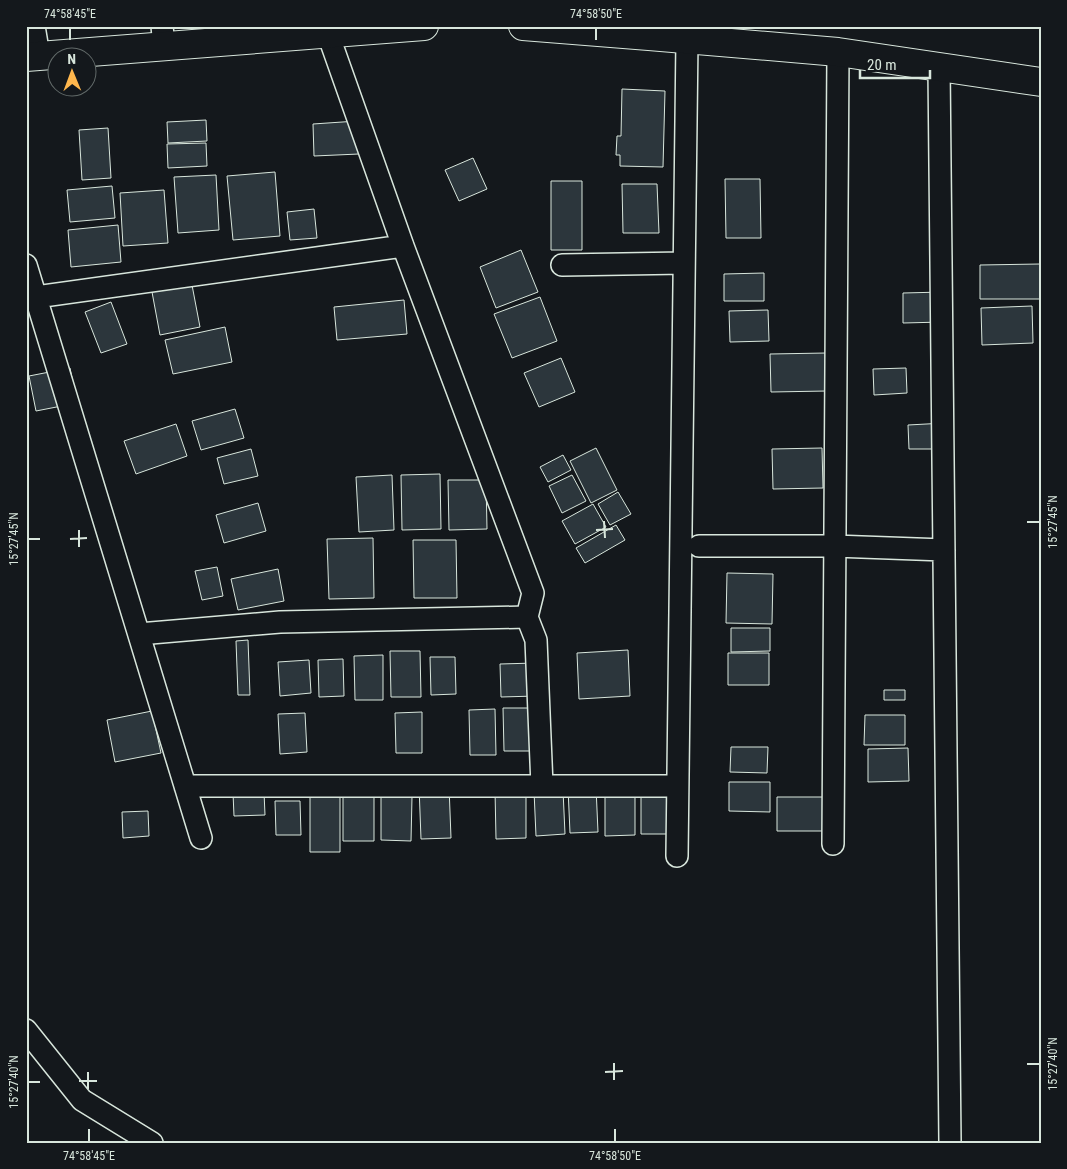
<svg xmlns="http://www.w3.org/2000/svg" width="1067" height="1169" viewBox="0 0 1067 1169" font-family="'Roboto Condensed',sans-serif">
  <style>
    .building { fill: #2c363c; stroke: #d8e6dc }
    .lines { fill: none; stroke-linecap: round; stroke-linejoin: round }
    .street-casing { stroke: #d8e6dc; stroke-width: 24 }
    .primary-casing { stroke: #d8e6dc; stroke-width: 30 }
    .street { stroke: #14181c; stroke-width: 21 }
    .primary { stroke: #14181c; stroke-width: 28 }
    .ticks { fill: none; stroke: #d8e6dc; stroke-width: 2 }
    .neatline { fill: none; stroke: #d8e6dc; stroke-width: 2 }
    .ticks-label { font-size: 12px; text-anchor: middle; fill: #d8e6dc }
  </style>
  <rect width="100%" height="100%" fill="#14181c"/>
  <path class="building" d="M 622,89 L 665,91 L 663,167 L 620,166 L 620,155 L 616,155 L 617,136 L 621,136 Z
    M 206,120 L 207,141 L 168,143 L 167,122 Z
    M 357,121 L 359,154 L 314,156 L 313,124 Z
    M 108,128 L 111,178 L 82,180 L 79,130 Z
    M 206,143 L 207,166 L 168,168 L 167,144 Z
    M 473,158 L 487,189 L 459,201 L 445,170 Z
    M 275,172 L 280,236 L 233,240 L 227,176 Z
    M 216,175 L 219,230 L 178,233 L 174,177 Z
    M 725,179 L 760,179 L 761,238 L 726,238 Z
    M 551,181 L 582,181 L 582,250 L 551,250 Z
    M 622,184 L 657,184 L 659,233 L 623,233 Z
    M 112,186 L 115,218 L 70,222 L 67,190 Z
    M 164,190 L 168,243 L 123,246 L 120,193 Z
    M 314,209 L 317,238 L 290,240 L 287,212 Z
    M 118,225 L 121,262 L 71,267 L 68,230 Z
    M 521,250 L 538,292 L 496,308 L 480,267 Z
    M 1040,264 L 1040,299 L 980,299 L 980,265 Z
    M 764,273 L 764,301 L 724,301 L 724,274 Z
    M 192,285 L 200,327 L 160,335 L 152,292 Z
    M 943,292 L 943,322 L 903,323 L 903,293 Z
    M 540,297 L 557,341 L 512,358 L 494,314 Z
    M 404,300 L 407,334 L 337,340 L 334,307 Z
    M 111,302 L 127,344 L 101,353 L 85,312 Z
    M 1032,306 L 1033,343 L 982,345 L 981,308 Z
    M 768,310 L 769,341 L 730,342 L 729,311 Z
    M 225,327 L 232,362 L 173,374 L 165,340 Z
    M 826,353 L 827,391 L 771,392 L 770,354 Z
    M 561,358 L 575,392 L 539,407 L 524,373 Z
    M 70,368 L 77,403 L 36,411 L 29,376 Z
    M 906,368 L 907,393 L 874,395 L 873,369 Z
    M 235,409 L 244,438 L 201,450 L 192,421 Z
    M 945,423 L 945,449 L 909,449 L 908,425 Z
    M 176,424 L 187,456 L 136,474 L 124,441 Z
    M 596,448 L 617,490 L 591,503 L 570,461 Z
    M 822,448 L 823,488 L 773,489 L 772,449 Z
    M 251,449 L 258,476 L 224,484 L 217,458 Z
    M 563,455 L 571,470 L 548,482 L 540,467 Z
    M 440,474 L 441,529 L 402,530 L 401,475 Z
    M 392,475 L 394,530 L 359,532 L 356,477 Z
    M 572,475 L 586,501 L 562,513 L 549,486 Z
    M 448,480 L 486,480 L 487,529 L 449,530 Z
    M 618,492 L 631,514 L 610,525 L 598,504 Z
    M 258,503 L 266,531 L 224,543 L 216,515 Z
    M 593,504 L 606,527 L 575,544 L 562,521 Z
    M 616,525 L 625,540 L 585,563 L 576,548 Z
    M 373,538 L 374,598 L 329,599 L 327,539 Z
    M 413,540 L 456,540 L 457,598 L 414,598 Z
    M 217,567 L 223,596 L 202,600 L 195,571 Z
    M 278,569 L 284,601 L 238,610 L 231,579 Z
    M 727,573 L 773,574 L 772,624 L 726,623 Z
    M 731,628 L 770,628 L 770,651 L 731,652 Z
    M 248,640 L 250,695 L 238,695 L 236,641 Z
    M 628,650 L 630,696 L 579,699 L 577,653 Z
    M 390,651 L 420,651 L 421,697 L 391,697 Z
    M 728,653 L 769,653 L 769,685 L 728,685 Z
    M 383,655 L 383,700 L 355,700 L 354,656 Z
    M 430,657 L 455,657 L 456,694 L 431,695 Z
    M 343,659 L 344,696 L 319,697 L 318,660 Z
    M 309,660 L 311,693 L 280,696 L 278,662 Z
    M 535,663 L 536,696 L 501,697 L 500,664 Z
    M 884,690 L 905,690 L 905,700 L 884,700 Z
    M 503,708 L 533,708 L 534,751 L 504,751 Z
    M 495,709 L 496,755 L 470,755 L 469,710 Z
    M 152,711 L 161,753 L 115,762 L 107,720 Z
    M 422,712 L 422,753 L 396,753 L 395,713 Z
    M 305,713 L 307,752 L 280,754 L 278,714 Z
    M 865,715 L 905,715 L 905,745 L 864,745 Z
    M 731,747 L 768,747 L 767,773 L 730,772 Z
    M 908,748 L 909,781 L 868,782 L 868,749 Z
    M 729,782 L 770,782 L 770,812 L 729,811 Z
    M 419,786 L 449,786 L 451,838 L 421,839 Z
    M 641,786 L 675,786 L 675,834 L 641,834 Z
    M 596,787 L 598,832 L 570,833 L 568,788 Z
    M 635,787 L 635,835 L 605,836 L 605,788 Z
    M 495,790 L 526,790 L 526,838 L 496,839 Z
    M 563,790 L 565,834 L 536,836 L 534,791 Z
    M 264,792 L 265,815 L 234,816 L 233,793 Z
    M 343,794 L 374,794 L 374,841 L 343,841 Z
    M 310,795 L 340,795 L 340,852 L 310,852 Z
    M 381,796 L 412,797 L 411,841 L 381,840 Z
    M 777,797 L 824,797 L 824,831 L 777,831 Z
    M 275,801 L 300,801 L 301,835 L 276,835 Z
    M 148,811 L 149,836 L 123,838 L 122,812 Z"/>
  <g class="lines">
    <g class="street-casing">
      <path id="street" d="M 34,26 L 39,56
        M 162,26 L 164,46
        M 328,34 L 403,246 L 533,593 L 527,617 L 536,640 L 542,786
        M 939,67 L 950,1143
        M 26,265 L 201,838
        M 562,265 L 684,263
        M 36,297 L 403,246
        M 699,546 L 834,546 L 944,550
        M 139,634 L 280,622 L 527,617
        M 185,786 L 675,786
        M 833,844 L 838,52
        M 677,856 L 687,40
        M 26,1030 L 82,1100 L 152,1143"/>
    </g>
    <g class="primary-casing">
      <path id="primary" d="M 523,26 L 649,36 L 838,52 L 1041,82
        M 26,57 L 424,26"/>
    </g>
    <use href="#street" class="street"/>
    <use href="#primary" class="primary"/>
  </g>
  <path class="ticks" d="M 70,28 L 70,40M 596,28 L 596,40M 604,521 L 605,538M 1027,522 L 1040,522M 79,530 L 79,547M 596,530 L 613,529M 28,539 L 40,539M 70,539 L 87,538M 614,1063 L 614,1080M 1027,1064 L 1040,1064M 88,1072 L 88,1089M 605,1072 L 623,1071M 79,1081 L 97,1081M 28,1082 L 40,1082M 89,1129 L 89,1142M 615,1129 L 615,1142"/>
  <rect width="1067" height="1169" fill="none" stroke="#14181c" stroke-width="55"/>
  <g transform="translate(72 72) rotate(359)"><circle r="24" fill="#14181c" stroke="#626a69"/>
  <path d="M0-4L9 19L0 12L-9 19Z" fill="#ffb74d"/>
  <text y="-8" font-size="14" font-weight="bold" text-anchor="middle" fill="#d8e6dc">N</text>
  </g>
  <path d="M860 70v8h70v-8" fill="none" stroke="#d8e6dc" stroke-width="2.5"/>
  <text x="867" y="70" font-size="15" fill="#d8e6dc" stroke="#14181c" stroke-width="4" paint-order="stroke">20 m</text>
  <rect x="28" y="28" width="1012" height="1114" class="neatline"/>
  <g class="ticks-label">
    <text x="70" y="18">74°58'45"E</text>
    <text x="596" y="18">74°58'50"E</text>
    <text transform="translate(1053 522) rotate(-90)" y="4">15°27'45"N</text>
    <text transform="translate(14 539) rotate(-90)" y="4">15°27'45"N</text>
    <text transform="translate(1053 1064) rotate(-90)" y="4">15°27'40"N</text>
    <text transform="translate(14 1082) rotate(-90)" y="4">15°27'40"N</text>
    <text x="89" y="1160">74°58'45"E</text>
    <text x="615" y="1160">74°58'50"E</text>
  </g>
</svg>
